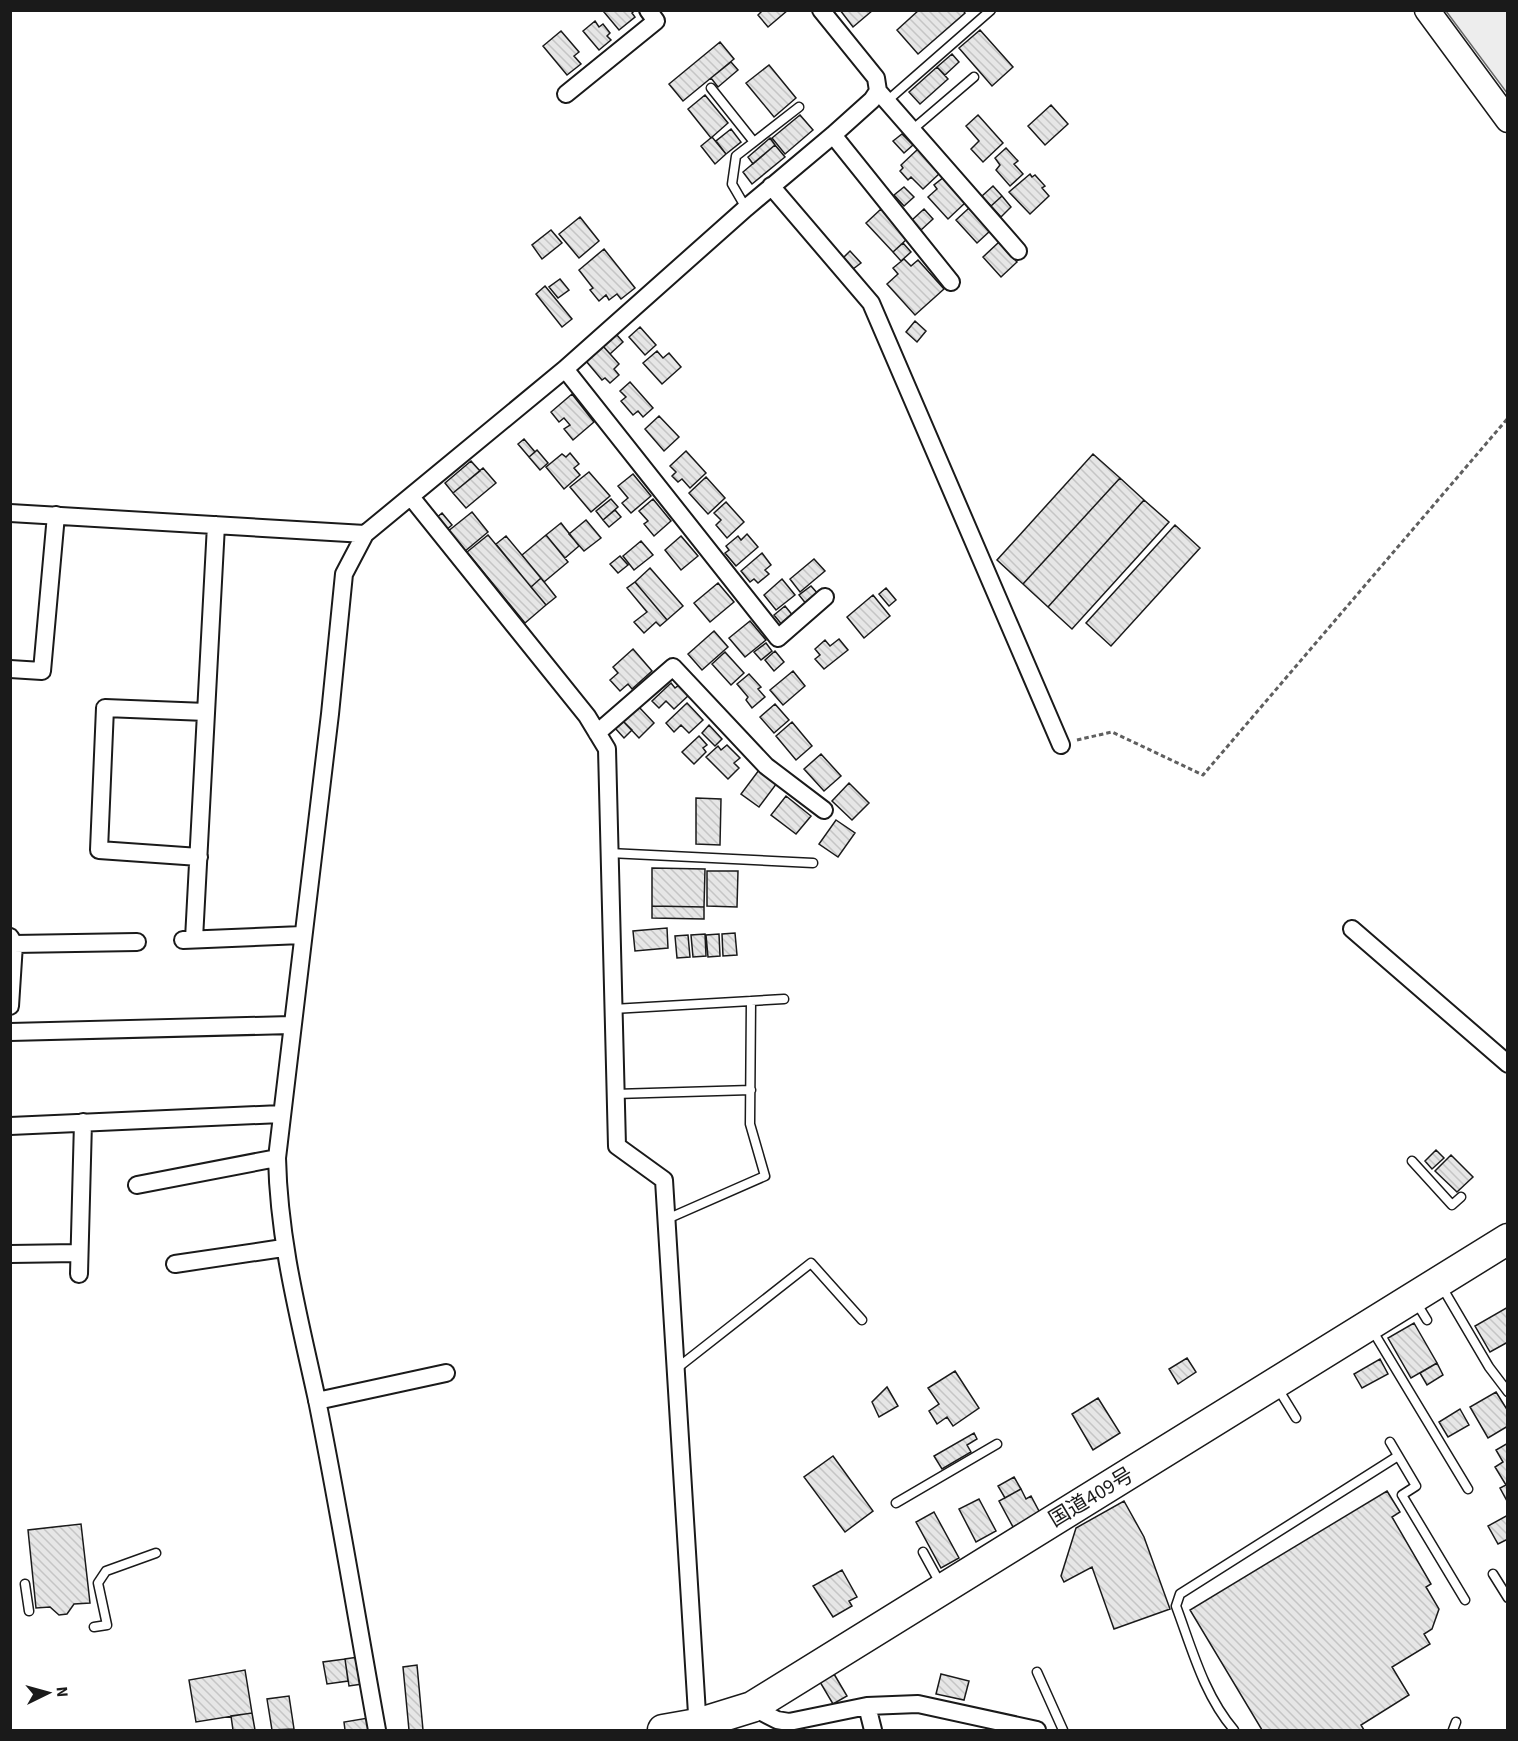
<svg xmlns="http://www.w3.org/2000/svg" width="1518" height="1741" viewBox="0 0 1518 1741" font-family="'Source Sans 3','Noto Sans JP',sans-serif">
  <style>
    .parking { fill: #ededed; stroke: #6a6a6a; stroke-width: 1.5 }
    .building { fill: url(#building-back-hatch); stroke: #1a1a1a; stroke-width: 1.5 }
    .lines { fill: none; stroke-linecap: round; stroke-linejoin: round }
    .lane-casing { stroke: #1a1a1a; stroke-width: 11 }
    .street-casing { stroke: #1a1a1a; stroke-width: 20 }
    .secondary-casing { stroke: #1a1a1a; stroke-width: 27 }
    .highway-casing { stroke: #1a1a1a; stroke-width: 33 }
    .path { stroke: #5f5f5f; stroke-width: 3; stroke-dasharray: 4.5 3; stroke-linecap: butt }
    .lane { stroke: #fff; stroke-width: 8 }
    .street { stroke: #fff; stroke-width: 16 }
    .secondary { stroke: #fff; stroke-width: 24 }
    .highway { stroke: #fff; stroke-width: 30 }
    .labels { text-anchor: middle; stroke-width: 4.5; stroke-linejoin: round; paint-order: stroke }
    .street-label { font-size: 21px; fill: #1a1a1a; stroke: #fff }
  </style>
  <defs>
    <pattern id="building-back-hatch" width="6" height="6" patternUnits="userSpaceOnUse" patternTransform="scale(1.5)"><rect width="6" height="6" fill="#e6e6e6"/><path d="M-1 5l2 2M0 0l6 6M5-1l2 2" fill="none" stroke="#c5c5c5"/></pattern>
  </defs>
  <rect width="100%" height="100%" fill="#fff"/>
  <path class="parking" d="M 1446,11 L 1507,11 L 1507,93 Z"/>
  <path class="building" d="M 606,10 L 635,10 L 632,13 L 635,17 L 619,30 L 604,12 Z
    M 763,10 L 788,10 L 768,27 L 758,15 Z
    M 840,10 L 873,10 L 853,27 Z
    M 919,10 L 963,10 L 965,13 L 918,54 L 897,30 Z
    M 595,21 L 599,27 L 603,24 L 610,33 L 607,36 L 611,40 L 599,50 L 583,31 Z
    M 980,30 L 1013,67 L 992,86 L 959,48 Z
    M 561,31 L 579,52 L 574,56 L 581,64 L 567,75 L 543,46 Z
    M 720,42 L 734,59 L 683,101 L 669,84 Z
    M 952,54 L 959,62 L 945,75 L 937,67 Z
    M 731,62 L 738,70 L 718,87 L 711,78 Z
    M 769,65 L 796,98 L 774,117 L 746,83 Z
    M 937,67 L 948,79 L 920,104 L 909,92 Z
    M 705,95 L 728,123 L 711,138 L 688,109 Z
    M 1051,105 L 1068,124 L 1045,145 L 1028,126 Z
    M 800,115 L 813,130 L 785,154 L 772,138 Z
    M 978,115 L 1003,143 L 983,162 L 971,149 L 979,141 L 966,126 Z
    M 731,129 L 741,142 L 726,154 L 716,141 Z
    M 902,134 L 913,145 L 904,153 L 893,141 Z
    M 712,137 L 726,154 L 715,164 L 701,146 Z
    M 770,138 L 775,145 L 753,164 L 748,157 Z
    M 775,145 L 785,157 L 752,184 L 743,172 Z
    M 1006,148 L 1018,161 L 1014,164 L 1023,174 L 1010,186 L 996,170 L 1000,165 L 995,158 Z
    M 918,149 L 940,173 L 923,189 L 911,177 L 908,180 L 900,171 L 903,168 L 901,165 Z
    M 1030,174 L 1032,177 L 1035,175 L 1045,186 L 1042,188 L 1049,196 L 1030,214 L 1009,192 Z
    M 944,177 L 966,202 L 948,219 L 928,197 L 937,189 L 934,185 Z
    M 993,186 L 1002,196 L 991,206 L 982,196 Z
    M 904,187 L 914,197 L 904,206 L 894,195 Z
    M 1002,196 L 1011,207 L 1001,217 L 991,206 Z
    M 969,208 L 990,231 L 977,243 L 956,220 Z
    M 881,209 L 907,239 L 893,252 L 866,223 Z
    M 924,209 L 933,219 L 921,230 L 912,220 Z
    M 580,217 L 599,241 L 579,258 L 559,234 Z
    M 551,230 L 562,243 L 542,259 L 532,245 Z
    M 999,242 L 1017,262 L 1001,277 L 983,257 Z
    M 903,243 L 911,252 L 901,261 L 893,252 Z
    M 604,249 L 635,288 L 621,299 L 617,294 L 609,300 L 606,295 L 599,301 L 590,290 L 593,288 L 579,270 Z
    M 850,251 L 861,263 L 853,269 L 843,258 Z
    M 904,259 L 911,266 L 918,260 L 944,289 L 915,315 L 887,284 L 898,274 L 893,268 Z
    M 560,279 L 569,290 L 558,298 L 549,287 Z
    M 545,286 L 572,319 L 562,327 L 536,294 Z
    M 915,321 L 926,331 L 917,342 L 906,332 Z
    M 640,327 L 656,345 L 645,355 L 629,337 Z
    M 616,334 L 623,342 L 610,354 L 603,346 Z
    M 603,346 L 619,364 L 614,369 L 619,375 L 610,383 L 605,378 L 602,380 L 586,361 Z
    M 657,351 L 663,358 L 669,353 L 681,367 L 662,384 L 643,363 Z
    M 630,382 L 653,408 L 643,417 L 638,411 L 633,415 L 621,401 L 626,397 L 620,391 Z
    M 572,394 L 594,422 L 573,440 L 564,429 L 570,425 L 564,418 L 559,422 L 551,412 Z
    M 659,416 L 679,437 L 664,451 L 645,429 Z
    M 524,439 L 535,452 L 529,457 L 518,444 Z
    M 537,450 L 548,463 L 540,470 L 529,457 Z
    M 686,451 L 706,473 L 690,488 L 682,479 L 678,482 L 672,476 L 676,472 L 670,466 Z
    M 570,453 L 579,464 L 574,468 L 580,475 L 564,489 L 546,467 L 562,454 L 566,457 Z
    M 1093,454 L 1120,478 L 1023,584 L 997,560 Z
    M 471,461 L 480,471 L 453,493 L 445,483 Z
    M 483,468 L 496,483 L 466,508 L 453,493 Z
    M 589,472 L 610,496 L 591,512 L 570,487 Z
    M 633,474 L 651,496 L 631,513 L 622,503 L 628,498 L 618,486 Z
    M 706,477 L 725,498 L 708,514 L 689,493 Z
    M 1120,478 L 1144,500 L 1048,607 L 1023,584 Z
    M 611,499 L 618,507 L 603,520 L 596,511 Z
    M 653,499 L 671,521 L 654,536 L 644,524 L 648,521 L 639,511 Z
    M 1144,500 L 1169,522 L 1072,629 L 1048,607 Z
    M 726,502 L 744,522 L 727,538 L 716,525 L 721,520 L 714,513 Z
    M 615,510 L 621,517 L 609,527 L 603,520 Z
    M 472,512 L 488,532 L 464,552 L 447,532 Z
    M 442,513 L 452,525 L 445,531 L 435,519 Z
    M 586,520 L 601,538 L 584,551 L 569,534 Z
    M 561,523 L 579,546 L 565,558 L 546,535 Z
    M 1175,525 L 1200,548 L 1111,646 L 1086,623 Z
    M 747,534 L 758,547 L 736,566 L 725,553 L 729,550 L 726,546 L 738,536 L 741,540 Z
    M 488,535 L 546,605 L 525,623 L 467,552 Z
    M 546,535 L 568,562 L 544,582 L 522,555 Z
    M 506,536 L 541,578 L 531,587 L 496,544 Z
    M 681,536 L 698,556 L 681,570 L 665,550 Z
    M 641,541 L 653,555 L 634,570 L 623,556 Z
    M 762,553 L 771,565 L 765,570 L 769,574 L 758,583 L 754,579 L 750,582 L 741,571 Z
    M 620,556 L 628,565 L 618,573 L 610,564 Z
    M 814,559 L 825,571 L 800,592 L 790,579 Z
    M 650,568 L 683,606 L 667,620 L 635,582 Z
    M 541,578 L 556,597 L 546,605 L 531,587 Z
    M 782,579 L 795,595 L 776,610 L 764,595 Z
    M 635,582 L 667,620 L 660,626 L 656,622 L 644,633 L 634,622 L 647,612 L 627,588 Z
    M 718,583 L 734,602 L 710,622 L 694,603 Z
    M 811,586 L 819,595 L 807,605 L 799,595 Z
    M 886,588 L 896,600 L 889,606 L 879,594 Z
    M 873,595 L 890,616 L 864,638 L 847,617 Z
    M 785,606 L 794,617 L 783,626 L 774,615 Z
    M 750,621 L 766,640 L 745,657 L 729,638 Z
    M 714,631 L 728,647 L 702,670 L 688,654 Z
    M 839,639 L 848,650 L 824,669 L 815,659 L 820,655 L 815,649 L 825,640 L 830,646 Z
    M 766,643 L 772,651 L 761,660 L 754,652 Z
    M 633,649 L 652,671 L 632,689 L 628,684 L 620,691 L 610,680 L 618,673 L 613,667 Z
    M 775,651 L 784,662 L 774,671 L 765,660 Z
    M 725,652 L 744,673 L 731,685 L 712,664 Z
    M 793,671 L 805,686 L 783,705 L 770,690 Z
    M 749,674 L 761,687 L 758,689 L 765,697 L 752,708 L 746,700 L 748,697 L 737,684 Z
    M 671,683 L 675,688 L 679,685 L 689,695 L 674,709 L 666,701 L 659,708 L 652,701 Z
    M 687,703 L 703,720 L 689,733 L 681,725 L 674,732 L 666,723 Z
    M 775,704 L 789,720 L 774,733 L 760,717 Z
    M 638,706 L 654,723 L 639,738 L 623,721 Z
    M 623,721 L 632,730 L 624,738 L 615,728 Z
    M 792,722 L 812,746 L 796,760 L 776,736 Z
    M 709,725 L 722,739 L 715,746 L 702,733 Z
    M 699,736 L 707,745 L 703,748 L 706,752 L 694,764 L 682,752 Z
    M 727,745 L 740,758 L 734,763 L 739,768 L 728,779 L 706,757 L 718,746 L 721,750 Z
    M 821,754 L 841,776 L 824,791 L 804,769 Z
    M 759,770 L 777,783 L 759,807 L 741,794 Z
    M 849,783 L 869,803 L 852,820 L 832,801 Z
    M 786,796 L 811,816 L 796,834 L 771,815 Z
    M 696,798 L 721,799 L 720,845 L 696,844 Z
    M 836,820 L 855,833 L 838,857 L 819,844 Z
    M 652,868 L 705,869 L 704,907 L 652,906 Z
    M 707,871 L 738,871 L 737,907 L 707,906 Z
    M 652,906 L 704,907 L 704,919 L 652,918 Z
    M 667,928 L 668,948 L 635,951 L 633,931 Z
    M 735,933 L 737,955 L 723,956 L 722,934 Z
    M 705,934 L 706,956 L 693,957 L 691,935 Z
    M 719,934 L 720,956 L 708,957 L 706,935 Z
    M 688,935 L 690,957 L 677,958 L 675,936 Z
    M 1436,1150 L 1444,1158 L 1432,1169 L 1425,1161 Z
    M 1451,1155 L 1473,1177 L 1457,1192 L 1435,1171 Z
    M 1508,1307 L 1508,1342 L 1490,1352 L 1475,1326 Z
    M 1414,1323 L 1437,1363 L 1411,1378 L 1388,1338 Z
    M 1187,1358 L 1196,1372 L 1178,1384 L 1169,1369 Z
    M 1380,1359 L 1388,1374 L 1362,1388 L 1354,1374 Z
    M 1437,1363 L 1443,1375 L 1427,1385 L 1420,1373 Z
    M 955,1371 L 979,1408 L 953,1426 L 947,1417 L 937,1424 L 929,1411 L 939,1404 L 928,1388 Z
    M 887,1387 L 898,1406 L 879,1417 L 872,1402 Z
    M 1496,1392 L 1508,1411 L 1508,1426 L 1488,1438 L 1470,1407 Z
    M 1098,1398 L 1120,1433 L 1093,1450 L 1072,1414 Z
    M 1460,1409 L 1469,1425 L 1448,1437 L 1439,1422 Z
    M 974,1433 L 977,1439 L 967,1445 L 971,1452 L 942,1469 L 934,1456 Z
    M 1508,1443 L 1508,1501 L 1507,1501 L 1500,1488 L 1506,1485 L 1495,1467 L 1503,1462 L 1496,1450 Z
    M 833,1456 L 873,1511 L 845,1532 L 804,1477 Z
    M 1014,1477 L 1021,1489 L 1005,1498 L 998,1486 Z
    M 1021,1489 L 1026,1499 L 1031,1496 L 1040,1513 L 1013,1527 L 999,1501 Z
    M 1387,1491 L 1400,1512 L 1392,1517 L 1431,1584 L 1426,1587 L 1439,1609 L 1432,1629 L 1424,1634 L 1430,1644 L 1392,1667 L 1409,1695 L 1361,1725 L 1364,1730 L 1262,1730 L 1190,1610 Z
    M 979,1499 L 996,1531 L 976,1542 L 959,1509 Z
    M 1124,1501 L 1144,1537 L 1170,1609 L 1114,1629 L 1092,1567 L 1064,1582 L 1061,1576 L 1076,1528 Z
    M 934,1512 L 959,1558 L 941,1568 L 916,1522 Z
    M 1508,1515 L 1508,1539 L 1498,1544 L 1488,1526 Z
    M 81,1524 L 90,1603 L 74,1604 L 67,1614 L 59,1615 L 50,1607 L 36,1608 L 28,1530 Z
    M 842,1570 L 857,1597 L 849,1601 L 852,1606 L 833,1617 L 813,1586 Z
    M 358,1657 L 362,1684 L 349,1686 L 345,1659 Z
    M 345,1659 L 348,1681 L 327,1684 L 323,1662 Z
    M 417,1665 L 423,1730 L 409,1730 L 403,1667 Z
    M 245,1670 L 252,1713 L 196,1722 L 189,1680 Z
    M 834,1674 L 847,1696 L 833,1704 L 820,1682 Z
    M 941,1674 L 969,1681 L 964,1700 L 936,1694 Z
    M 289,1696 L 294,1729 L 272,1730 L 267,1699 Z
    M 252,1713 L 255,1730 L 233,1730 L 231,1716 Z
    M 368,1718 L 371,1730 L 345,1730 L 344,1722 Z"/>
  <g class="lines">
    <g class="lane-casing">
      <path id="lane" d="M 711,88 L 754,142
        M 887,101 L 991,10
        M 912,130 L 974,77
        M 746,208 L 732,184 L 736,156 L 799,107
        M 609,853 L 813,863
        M 613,1009 L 784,999
        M 615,1094 L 751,1090
        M 1412,1161 L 1452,1205 L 1461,1197
        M 667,1219 L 765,1176 L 750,1124 L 751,1001
        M 1442,1287 L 1489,1367 L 1508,1392
        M 1416,1302 L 1427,1320
        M 1371,1328 L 1468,1489
        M 676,1369 L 811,1263 L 862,1320
        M 1277,1387 L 1296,1418
        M 1390,1442 L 1416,1486 L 1402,1495 L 1465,1600
        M 896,1503 L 997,1444
        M 923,1552 L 940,1583
        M 1493,1574 L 1508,1598
        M 25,1584 L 29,1611
        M 94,1627 L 107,1625 L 98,1583 L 106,1571 L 156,1553
        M 1037,1672 L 1063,1730
        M 1234,1730 C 1204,1695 1192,1649 1176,1606 L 1180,1594 L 1398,1456
        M 1453,1730 L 1456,1722"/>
    </g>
    <g class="street-casing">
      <path id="street" d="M 821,10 L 876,78 L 878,91 L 1018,251
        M 566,94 L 656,21 L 648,10
        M 833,135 L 951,282
        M 771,186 L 871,303 L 1061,745
        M 565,369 L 778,638 L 825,597
        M 411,497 L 587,716 L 607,749 L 617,1146 L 664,1180 L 698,1730
        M 10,513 L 365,534 L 565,369 L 746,208 L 833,135 L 872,100 L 878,91
        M 365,534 L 344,574 L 330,714 L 277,1158 C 279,1243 299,1317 317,1400 C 339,1509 357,1620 377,1730
        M 10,669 L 42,671 L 56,515
        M 597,733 L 673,667 L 766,766 L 824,810
        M 199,857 L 99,850 L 105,708 L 206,712
        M 1352,929 L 1508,1064
        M 10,937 L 14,944 L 10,1006
        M 194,939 L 216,525
        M 183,940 L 302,935
        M 14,944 L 137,942
        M 10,1032 L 291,1025
        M 10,1126 L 281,1114
        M 137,1185 L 277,1158
        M 10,1254 L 78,1253
        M 175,1264 L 283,1248
        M 79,1274 L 83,1122
        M 317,1401 L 446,1373
        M 867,1706 L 873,1730
        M 752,1707 L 777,1720 L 789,1722 L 867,1706 L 918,1704 L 1037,1730"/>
    </g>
    <g class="secondary-casing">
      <path id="secondary" d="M 1427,10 L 1508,120"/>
    </g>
    <g class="highway-casing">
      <path id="highway" d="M 663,1730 L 697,1724 L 752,1707 L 1508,1239"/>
    </g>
    <path class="path" d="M 1077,740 L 1112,732 L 1203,775 L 1508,418"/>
    <use href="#lane" class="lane"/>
    <use href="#street" class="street"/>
    <use href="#secondary" class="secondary"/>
    <use href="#highway" class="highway"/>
  </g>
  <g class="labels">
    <g class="street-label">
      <text transform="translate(1091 1497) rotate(-31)" y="7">国道409号</text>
    </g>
  </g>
  <rect width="1518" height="1741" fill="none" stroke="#1a1a1a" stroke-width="24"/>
  <g transform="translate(48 1693) rotate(85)" stroke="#ffffff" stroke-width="4.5" paint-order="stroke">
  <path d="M0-4.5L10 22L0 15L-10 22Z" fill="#1a1a1a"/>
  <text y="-9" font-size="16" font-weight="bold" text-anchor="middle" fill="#1a1a1a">N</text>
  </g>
</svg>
